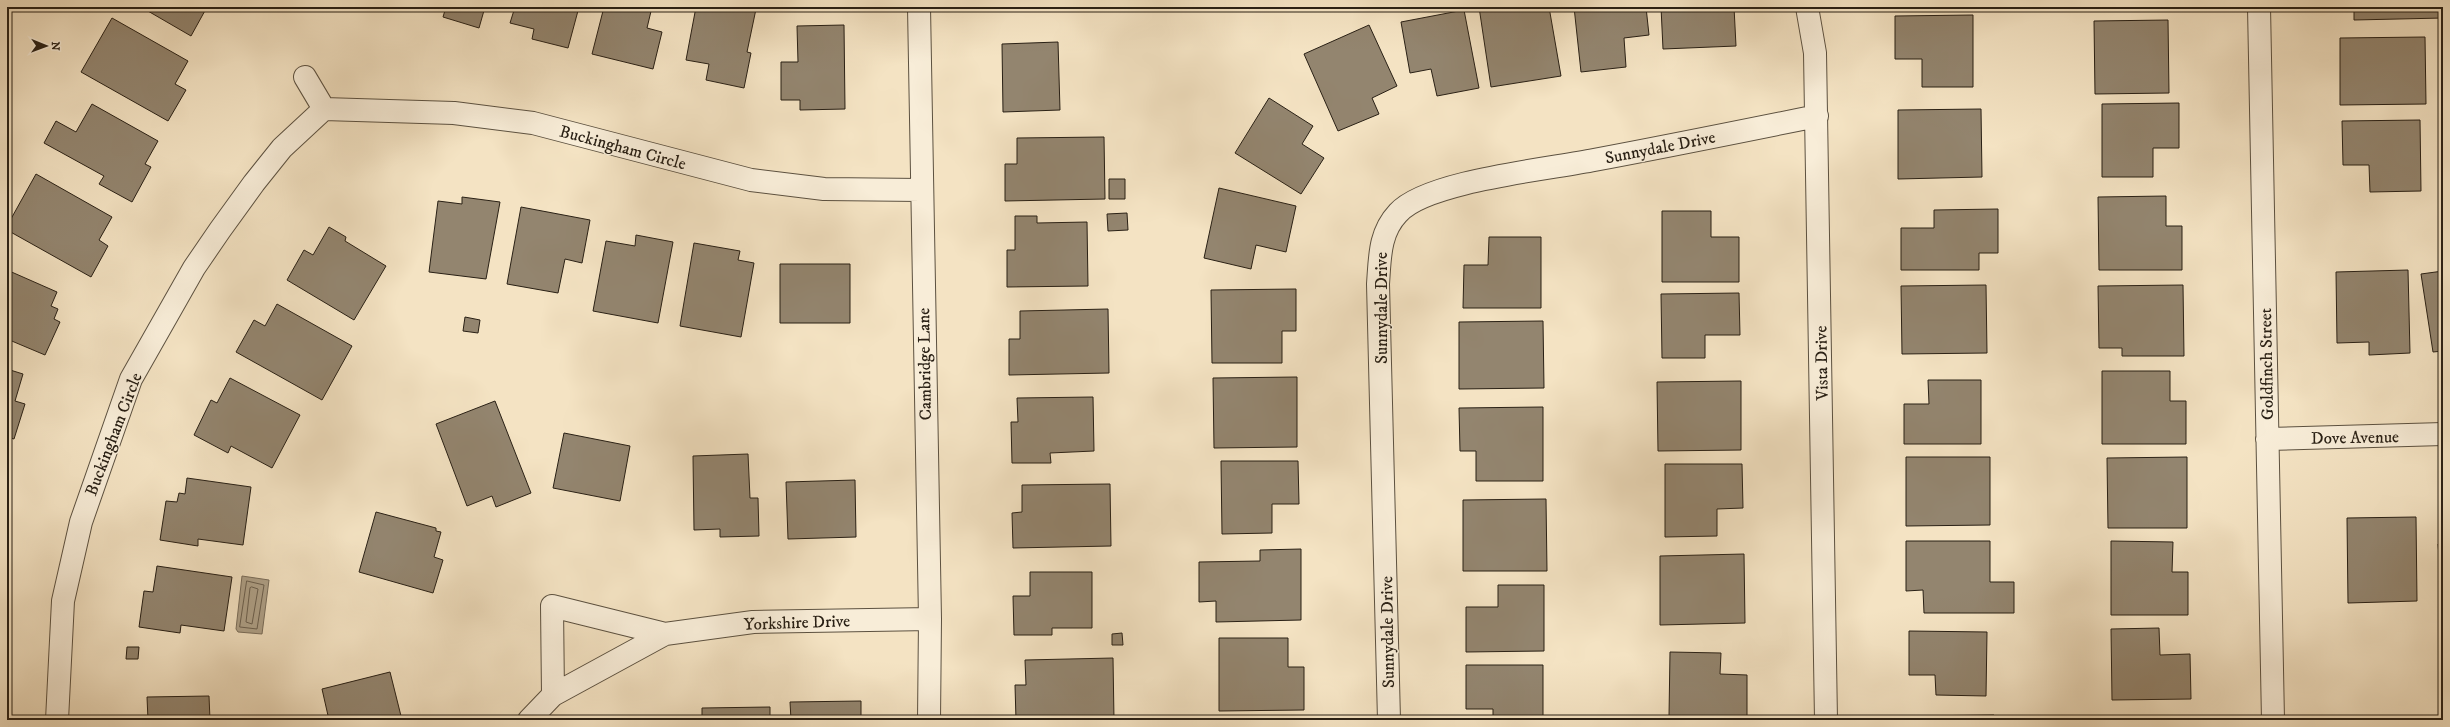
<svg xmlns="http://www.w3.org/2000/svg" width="2450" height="727" viewBox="0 0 2450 727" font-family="'IM FELL DW Pica',serif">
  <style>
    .water { fill: #afa188; stroke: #796d5a }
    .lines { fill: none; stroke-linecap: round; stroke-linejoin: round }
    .shore { stroke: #6c604e; stroke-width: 1 }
    .building { fill: #93856f; stroke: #292015 }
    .minor-casing { stroke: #5c5140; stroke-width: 24 }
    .minor { stroke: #f8edd8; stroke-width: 22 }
    .labels { text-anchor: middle; stroke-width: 3; stroke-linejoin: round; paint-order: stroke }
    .street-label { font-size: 17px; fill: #292015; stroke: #f8edd8 }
  </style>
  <rect width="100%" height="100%" fill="#f4e3c3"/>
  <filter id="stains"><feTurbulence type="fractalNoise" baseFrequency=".005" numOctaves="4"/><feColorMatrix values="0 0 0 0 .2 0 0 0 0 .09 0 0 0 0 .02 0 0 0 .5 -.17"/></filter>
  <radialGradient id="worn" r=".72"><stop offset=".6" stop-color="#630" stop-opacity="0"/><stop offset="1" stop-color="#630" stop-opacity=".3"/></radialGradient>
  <path class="water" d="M 242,576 L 269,580 L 262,634 L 238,632 L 236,629 Z"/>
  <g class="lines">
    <path class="shore" d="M 247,581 L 264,585 L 257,629 L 240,627 Z
      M 252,587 L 258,589 L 252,624 L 246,622 L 250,588 Z"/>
  </g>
  <path class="building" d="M 141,7 L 207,7 L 191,36 Z
    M 446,7 L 485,7 L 479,28 L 443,17 Z
    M 515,7 L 579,7 L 568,48 L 532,39 L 534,29 L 510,23 Z
    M 604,7 L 652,7 L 647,28 L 662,32 L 653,69 L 592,54 Z
    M 696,7 L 746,7 L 756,9 L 747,52 L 751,53 L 744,88 L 706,80 L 709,64 L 686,60 Z
    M 1479,7 L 1549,7 L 1561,76 L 1491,87 Z
    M 1574,7 L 1646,7 L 1649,35 L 1624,38 L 1626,67 L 1581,72 Z
    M 1661,7 L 1734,7 L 1736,46 L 1663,49 Z
    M 2093,7 L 2177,7 L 2177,9 Z
    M 2354,7 L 2443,7 L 2443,18 L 2354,20 Z
    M 1464,10 L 1479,88 L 1437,96 L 1431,69 L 1410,73 L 1401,22 Z
    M 1973,15 L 1973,87 L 1922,87 L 1922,59 L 1895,59 L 1895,16 Z
    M 112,18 L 188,61 L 175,84 L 186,90 L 168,121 L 81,72 Z
    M 2168,20 L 2169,93 L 2095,94 L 2094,21 Z
    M 844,25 L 845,109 L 800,110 L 800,100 L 781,100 L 781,62 L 798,62 L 797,26 Z
    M 1369,25 L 1397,86 L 1372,98 L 1379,114 L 1338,131 L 1304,54 Z
    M 2425,37 L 2426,104 L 2340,105 L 2340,38 Z
    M 1058,42 L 1060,110 L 1003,112 L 1002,44 Z
    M 1269,98 L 1313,126 L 1302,144 L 1324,158 L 1301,194 L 1235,153 Z
    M 2179,103 L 2179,148 L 2153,148 L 2153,177 L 2102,177 L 2102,104 Z
    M 92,104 L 158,141 L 145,164 L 151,167 L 132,202 L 99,184 L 104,176 L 44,143 L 56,121 L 76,132 Z
    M 1981,109 L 1982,177 L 1898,179 L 1898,110 Z
    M 2420,120 L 2421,191 L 2370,192 L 2369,165 L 2343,165 L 2342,121 Z
    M 1104,137 L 1105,199 L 1005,201 L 1005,164 L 1017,164 L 1017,138 Z
    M 36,174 L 112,217 L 99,240 L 108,246 L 91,277 L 7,230 L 7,226 Z
    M 1109,179 L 1125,179 L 1125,199 L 1109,199 Z
    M 1219,188 L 1296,206 L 1286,252 L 1256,245 L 1251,269 L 1204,258 Z
    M 2166,196 L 2166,226 L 2182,226 L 2182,270 L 2099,270 L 2098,197 Z
    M 462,197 L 500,202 L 486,279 L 429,272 L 438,201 L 462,204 Z
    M 521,207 L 590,220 L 582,263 L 565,259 L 558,293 L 507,284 Z
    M 1998,209 L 1998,253 L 1979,253 L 1979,270 L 1901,270 L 1901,228 L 1934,228 L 1934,210 Z
    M 1662,211 L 1711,211 L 1711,237 L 1739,237 L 1739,282 L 1662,282 Z
    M 1127,213 L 1128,230 L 1108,231 L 1107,214 Z
    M 1015,216 L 1037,216 L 1037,223 L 1087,222 L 1088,286 L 1007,287 L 1007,250 L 1015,250 Z
    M 329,227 L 346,237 L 345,241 L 386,266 L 354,320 L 287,280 L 304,250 L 313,255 Z
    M 636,235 L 673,242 L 658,323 L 593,311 L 606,241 L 635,246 Z
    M 1489,237 L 1541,237 L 1541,308 L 1463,308 L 1464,265 L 1488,265 Z
    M 694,243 L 740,251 L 738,260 L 754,263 L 741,337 L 680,326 Z
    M 780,264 L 850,264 L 850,323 L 780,323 Z
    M 7,270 L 57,292 L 51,306 L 58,309 L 54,319 L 60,322 L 45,355 L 7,339 Z
    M 2408,270 L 2410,353 L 2369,355 L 2369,342 L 2337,343 L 2336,272 Z
    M 2443,271 L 2443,351 L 2433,352 L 2421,274 Z
    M 1986,285 L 1987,353 L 1902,354 L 1901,286 Z
    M 2183,285 L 2184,356 L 2122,356 L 2122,348 L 2099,348 L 2098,286 Z
    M 1296,289 L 1296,331 L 1282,331 L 1282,363 L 1212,363 L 1211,290 Z
    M 1739,293 L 1740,335 L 1705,335 L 1705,358 L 1662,358 L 1661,294 Z
    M 277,304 L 352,346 L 322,400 L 236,352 L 254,320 L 265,326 Z
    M 1108,309 L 1109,373 L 1009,375 L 1009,339 L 1020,339 L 1020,311 Z
    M 465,317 L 480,320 L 478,333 L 463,331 Z
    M 1543,321 L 1544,388 L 1459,389 L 1459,322 Z
    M 7,369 L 23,374 L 15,401 L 25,404 L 14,439 L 7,437 Z
    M 2102,371 L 2170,371 L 2170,401 L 2186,401 L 2186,444 L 2102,444 Z
    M 1297,377 L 1297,447 L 1214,448 L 1213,378 Z
    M 230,378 L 300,415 L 272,468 L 231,446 L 228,453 L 194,435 L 211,400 L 217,403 Z
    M 1928,380 L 1981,380 L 1981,444 L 1904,444 L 1904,404 L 1929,404 Z
    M 1741,381 L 1741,450 L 1658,451 L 1657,382 Z
    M 1093,397 L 1094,451 L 1050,453 L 1051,463 L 1012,463 L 1011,422 L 1018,422 L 1017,398 Z
    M 495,401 L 531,493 L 496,507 L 492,496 L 467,506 L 436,424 Z
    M 1543,407 L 1543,481 L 1476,481 L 1476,451 L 1460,451 L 1459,408 Z
    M 564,433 L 630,446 L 620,501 L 553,488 Z
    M 748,454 L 750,498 L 758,498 L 759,536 L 720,537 L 720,529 L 694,530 L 693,456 Z
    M 1906,457 L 1990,457 L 1990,525 L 1906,526 Z
    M 2187,457 L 2187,528 L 2108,528 L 2107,458 Z
    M 1221,461 L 1298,461 L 1299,504 L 1272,504 L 1272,533 L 1222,534 Z
    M 1665,464 L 1742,464 L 1743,508 L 1717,509 L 1717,536 L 1665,537 Z
    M 187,478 L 251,487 L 243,545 L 198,539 L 198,546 L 160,540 L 166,501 L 177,502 L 179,493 L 185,494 Z
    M 855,480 L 856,537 L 788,539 L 786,482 Z
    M 1110,484 L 1111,546 L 1013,548 L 1012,513 L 1022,512 L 1022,485 Z
    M 1546,499 L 1547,571 L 1463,571 L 1463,500 Z
    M 376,512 L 436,528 L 436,531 L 441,532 L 434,557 L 443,560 L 433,593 L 359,572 Z
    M 2416,517 L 2417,601 L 2348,603 L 2347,518 Z
    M 1906,541 L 1990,541 L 1990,582 L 2014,582 L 2014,613 L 1924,613 L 1923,590 L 1906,591 Z
    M 2111,541 L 2173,542 L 2172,572 L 2188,572 L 2188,615 L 2111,615 Z
    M 2443,543 L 2443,594 L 2442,594 L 2438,544 Z
    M 1301,549 L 1301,620 L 1216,622 L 1216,601 L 1199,602 L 1199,562 L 1260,561 L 1260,550 Z
    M 1744,554 L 1745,623 L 1660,625 L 1660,556 Z
    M 157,566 L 232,577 L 224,631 L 181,625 L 180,633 L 139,627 L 144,591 L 153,592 Z
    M 1030,572 L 1092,572 L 1092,628 L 1052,628 L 1052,635 L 1014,635 L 1013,596 L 1030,596 Z
    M 1498,585 L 1544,585 L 1544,651 L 1466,652 L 1466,607 L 1498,607 Z
    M 2159,628 L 2160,655 L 2190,654 L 2191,699 L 2112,700 L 2111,629 Z
    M 1909,631 L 1987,632 L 1986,696 L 1936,695 L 1935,675 L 1909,675 Z
    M 1122,633 L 1123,645 L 1112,645 L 1112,634 Z
    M 1219,638 L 1288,638 L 1288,667 L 1304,667 L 1304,710 L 1219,711 Z
    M 127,647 L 139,647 L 138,659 L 126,659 Z
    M 1670,652 L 1721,653 L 1720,674 L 1747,675 L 1747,717 L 1669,716 Z
    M 1113,658 L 1114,720 L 1016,720 L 1015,685 L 1026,685 L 1025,660 Z
    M 1466,665 L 1543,665 L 1543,720 L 1493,720 L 1493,709 L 1466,709 Z
    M 390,672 L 402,720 L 329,720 L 322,689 Z
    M 209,696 L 210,720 L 148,720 L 147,697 Z
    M 861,701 L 861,720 L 791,720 L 790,702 Z
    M 770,707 L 770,720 L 702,720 L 702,708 Z
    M 1994,715 L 1994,720 L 1911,720 L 1911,716 Z
    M 236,718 L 304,718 L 304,720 L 236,720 Z
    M 2177,719 L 2177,720 L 2108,720 Z"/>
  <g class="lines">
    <g class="minor-casing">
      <path id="minor" d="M 919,7 L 930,619 L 929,720
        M 1807,7 L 1815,53 L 1826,720
        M 2259,7 L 2273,720
        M 305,77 L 324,109
        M 2267,439 L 2443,434
        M 553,695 L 665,634
        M 57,720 L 63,601 L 81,522 L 131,379 L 194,268 L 220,230 L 254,183 L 282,148 L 324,109 L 454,113 L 533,123 L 751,180 L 824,189 L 921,190
        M 529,720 L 553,695 L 552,606 L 665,634 L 753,622 L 930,619
        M 1389,720 L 1378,284 C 1380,258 1379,233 1398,213 C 1426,181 1550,169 1594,160 C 1669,146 1743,131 1817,116"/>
    </g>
    <use href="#minor" class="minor"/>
  </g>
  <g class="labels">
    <g class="street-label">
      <text transform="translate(623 147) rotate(15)" y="6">Buckingham Circle</text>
      <text transform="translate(1660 147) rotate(-11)" y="6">Sunnydale Drive</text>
      <text transform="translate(1381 308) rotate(-90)" y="6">Sunnydale Drive</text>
      <text transform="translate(1821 363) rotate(-91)" y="6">Vista Drive</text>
      <text transform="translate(924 364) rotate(-91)" y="6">Cambridge Lane</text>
      <text transform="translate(2266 364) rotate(-91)" y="6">Goldfinch Street</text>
      <text transform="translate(113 434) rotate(-69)" y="6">Buckingham Circle</text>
      <text transform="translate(2355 437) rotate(-1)" y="6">Dove Avenue</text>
      <text transform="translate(797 622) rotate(-2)" y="6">Yorkshire Drive</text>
      <text transform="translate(1387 632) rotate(-91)" y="6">Sunnydale Drive</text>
    </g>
  </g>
  <rect width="2450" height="727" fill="none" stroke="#f4e3c3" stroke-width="24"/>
  <rect x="8" y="8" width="2434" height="711" fill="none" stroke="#292015" stroke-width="2"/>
  <rect x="12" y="12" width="2426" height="703" fill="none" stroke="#292015"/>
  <g transform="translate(46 46) rotate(91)" stroke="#f8edd8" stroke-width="3" paint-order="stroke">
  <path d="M0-3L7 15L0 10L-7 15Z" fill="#292015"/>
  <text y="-6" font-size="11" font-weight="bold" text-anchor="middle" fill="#292015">N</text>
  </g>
  <rect width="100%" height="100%" filter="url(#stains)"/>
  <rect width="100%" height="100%" fill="url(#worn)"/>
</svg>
